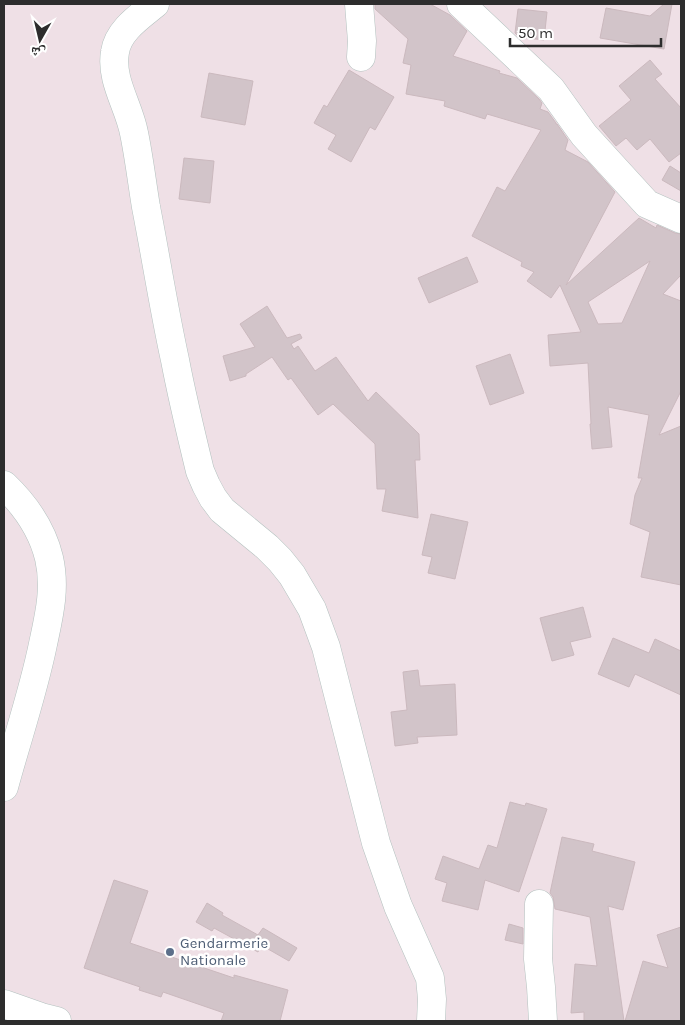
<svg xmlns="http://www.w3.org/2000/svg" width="685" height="1025" viewBox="0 0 685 1025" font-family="Karla,'Noto Naskh Arabic',sans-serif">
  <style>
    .building { fill: #d2c4c9; stroke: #cbb9be; fill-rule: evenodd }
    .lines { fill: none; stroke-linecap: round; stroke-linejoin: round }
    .minor-casing { stroke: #b3c1bf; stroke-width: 29 }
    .minor { stroke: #fff; stroke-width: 28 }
    .service-dot { fill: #5c6f8a; stroke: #fff; stroke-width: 2 }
    .labels { text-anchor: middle; stroke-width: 5; stroke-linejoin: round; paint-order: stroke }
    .service-label { font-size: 15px; fill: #4e5e75; stroke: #fff; text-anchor: start }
  </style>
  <rect width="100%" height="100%" fill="#efe0e6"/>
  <path class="building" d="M 375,4 L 430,4 L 450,15 L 467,31 L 453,56 L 500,71 L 499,73 L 517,78 L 539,99 L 542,103 L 540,109 L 548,112 L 556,123 L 556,124 L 557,124 L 568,140 L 565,150 L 588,162 L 615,192 L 566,285 L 639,218 L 656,228 L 657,225 L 675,233 L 681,234 L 681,275 L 663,294 L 681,301 L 681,391 L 659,435 L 681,426 L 681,585 L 641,577 L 650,532 L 630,524 L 635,495 L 642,478 L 638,478 L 649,415 L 608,407 L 612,447 L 592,449 L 590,424 L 591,424 L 588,363 L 550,366 L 548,335 L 581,332 L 560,285 L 551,298 L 527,281 L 534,272 L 521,266 L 522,262 L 472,236 L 497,187 L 505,191 L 541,130 L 487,114 L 485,119 L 444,106 L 445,101 L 406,94 L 411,65 L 403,63 L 408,39 L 375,9 ZM 650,261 L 622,323 L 598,324 L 588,302 Z
    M 664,4 L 672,4 L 664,49 L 600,38 L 606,8 L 650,16 Z
    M 518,9 L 547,12 L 544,40 L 519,37 L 515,33 Z
    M 650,60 L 662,74 L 655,79 L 681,108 L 681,153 L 669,162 L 650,139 L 637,150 L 626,138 L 616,146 L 599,126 L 631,100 L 619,86 Z
    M 349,70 L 394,97 L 375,130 L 370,127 L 351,162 L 328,149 L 336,135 L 314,123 L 324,105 L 327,107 Z
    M 209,73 L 253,81 L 245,125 L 201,117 Z
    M 184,158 L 214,161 L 210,203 L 179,199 Z
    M 670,166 L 681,173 L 681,191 L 662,180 Z
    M 467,257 L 478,282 L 429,303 L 418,278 Z
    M 267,306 L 287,338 L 300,334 L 302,338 L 291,344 L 294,349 L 298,346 L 315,371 L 336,357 L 368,401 L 376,392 L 419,434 L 420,460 L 415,460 L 418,518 L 382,511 L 386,489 L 377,489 L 375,444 L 333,404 L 318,415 L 291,378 L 288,380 L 272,357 L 246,374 L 246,376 L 230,381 L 223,356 L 255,347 L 240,324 Z
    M 510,354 L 524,393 L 490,405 L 476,366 Z
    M 431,514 L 468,522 L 455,579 L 428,573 L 432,557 L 422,555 Z
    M 583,607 L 591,637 L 570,642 L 574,655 L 552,661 L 540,618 Z
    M 613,638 L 649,653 L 655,639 L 681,651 L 681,695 L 635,674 L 629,687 L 598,674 Z
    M 418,670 L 420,686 L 455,684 L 457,735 L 417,737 L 418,743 L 395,746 L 391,712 L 407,710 L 403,672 Z
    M 510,802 L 525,806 L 526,803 L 547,809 L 519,892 L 485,880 L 478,910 L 442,901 L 447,883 L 435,879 L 443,856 L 479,869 L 488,845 L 497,848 Z
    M 562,837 L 594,844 L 592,851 L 635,862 L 623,910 L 608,906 L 624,1021 L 584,1021 L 584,1012 L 571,1013 L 575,964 L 597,966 L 590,917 L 555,909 L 553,897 L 550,893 Z
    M 114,880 L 148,891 L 130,943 L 234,978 L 234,975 L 288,990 L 280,1021 L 221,1021 L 224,1013 L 163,992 L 161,997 L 139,990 L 140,987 L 84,968 Z
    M 207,903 L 223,913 L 222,915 L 258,935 L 263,928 L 297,948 L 289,961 L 261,945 L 258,952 L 214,928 L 212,931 L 196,922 Z
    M 509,924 L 523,928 L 523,944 L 505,940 Z
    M 681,927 L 681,1021 L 625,1021 L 643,961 L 668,968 L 657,935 Z"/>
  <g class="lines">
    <g class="minor-casing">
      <path id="minor" d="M 155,4 C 139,17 118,31 115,52 C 110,80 129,106 134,133 C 139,157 142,183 146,207 C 156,258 164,310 175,360 C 182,397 191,434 200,471 L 206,485 L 213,498 L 222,510 L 267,547 L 280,560 L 292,575 L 312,609 L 326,647 L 376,843 L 398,906 L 430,978 L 432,999 L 431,1021
        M 359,4 L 362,41 L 361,57
        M 461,4 L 551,89 L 584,135 L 647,204 L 681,219
        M 4,485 C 25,505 42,529 49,558 C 56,588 49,616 43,644 C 33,693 17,739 4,787
        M 539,904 L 538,959 L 541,987 L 543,1021
        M 4,1004 L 41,1017 L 57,1021"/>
    </g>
    <use href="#minor" class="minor"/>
  </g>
  <circle class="service-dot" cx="170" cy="952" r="5"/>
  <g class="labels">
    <g class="service-label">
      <text x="180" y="948">Gendarmerie<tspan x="180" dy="17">Nationale</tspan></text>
    </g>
  </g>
  <rect width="685" height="1025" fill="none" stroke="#2d2d2d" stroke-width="10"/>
  <g transform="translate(40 40) rotate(188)" stroke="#ffffff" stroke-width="4" paint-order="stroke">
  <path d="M0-4L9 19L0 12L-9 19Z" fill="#2d2d2d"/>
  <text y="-8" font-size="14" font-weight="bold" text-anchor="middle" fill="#2d2d2d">ش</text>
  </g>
  <path d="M510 38v8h151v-8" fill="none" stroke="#2d2d2d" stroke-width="2.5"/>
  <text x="518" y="38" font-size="15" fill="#2d2d2d" stroke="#ffffff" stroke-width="4" paint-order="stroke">50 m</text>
</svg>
